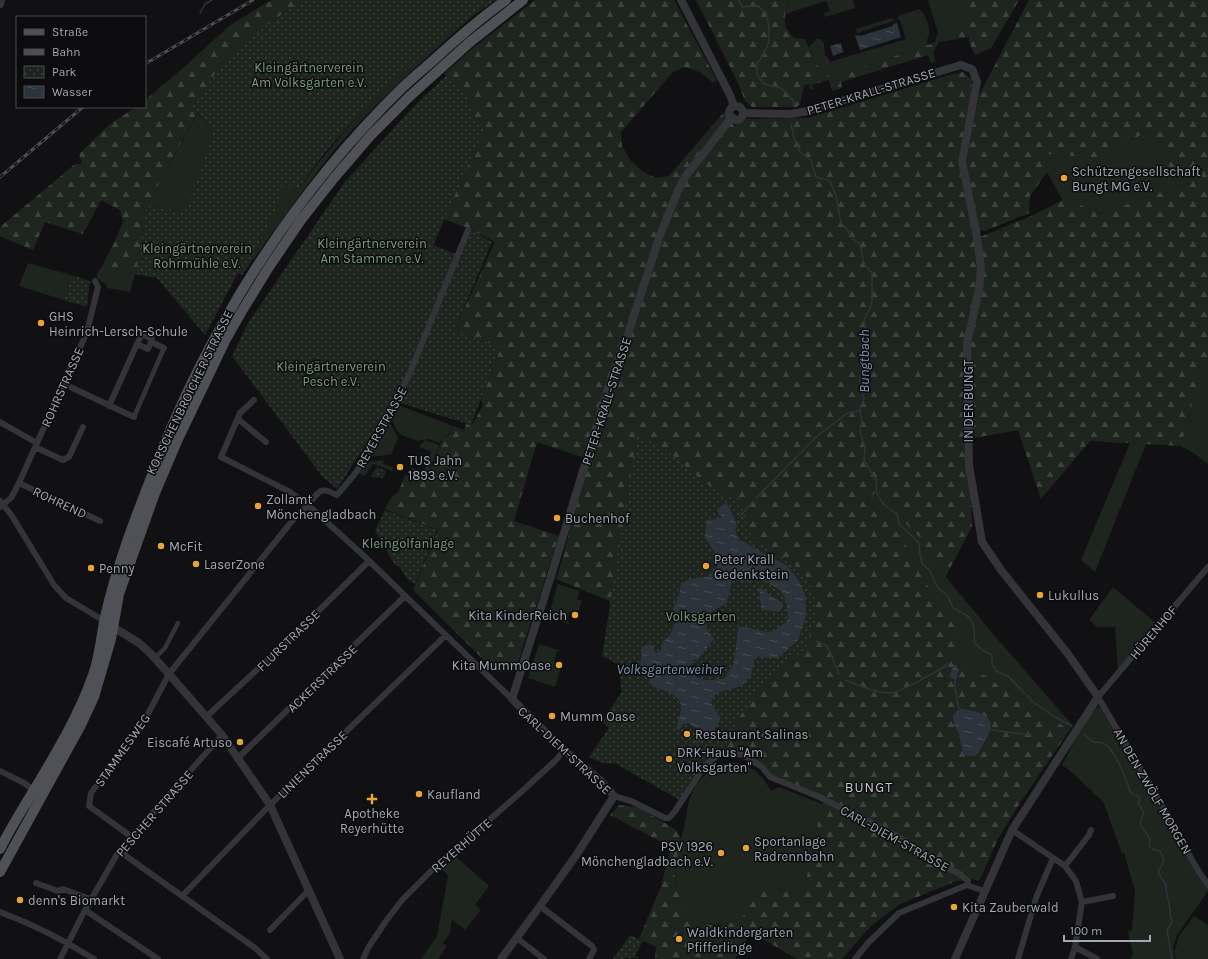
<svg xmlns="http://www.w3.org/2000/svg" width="1208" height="959" viewBox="0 0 1208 959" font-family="Karla,sans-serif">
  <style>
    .grass { fill: #1e251f }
    .forest { fill: url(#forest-firs); fill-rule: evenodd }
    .park { fill: url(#park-dots) }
    .water { fill: url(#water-ripples); fill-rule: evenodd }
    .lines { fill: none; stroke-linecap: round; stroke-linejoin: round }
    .stream { stroke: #2c343b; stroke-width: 1.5 }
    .pedestrian { stroke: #333438; stroke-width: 4.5 }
    .minor { stroke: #333438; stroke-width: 6 }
    .tertiary { stroke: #333438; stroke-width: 8 }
    .primary { stroke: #4f5156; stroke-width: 10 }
    .rail-casing { stroke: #4c4e52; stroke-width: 3 }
    .rail { stroke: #0c0c0e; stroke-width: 1.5; stroke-dasharray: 4.5; stroke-linecap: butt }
    .poi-dot { fill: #e8a535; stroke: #0c0c0e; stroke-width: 1.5 }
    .labels { text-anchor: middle; stroke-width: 3; stroke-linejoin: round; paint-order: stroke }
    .park-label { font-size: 13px; fill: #7b9d7c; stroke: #0c0c0e }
    .street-label { font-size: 13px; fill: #a3a9b3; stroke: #0c0c0e }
    .poi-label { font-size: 13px; fill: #a3a9b3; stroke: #0c0c0e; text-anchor: start }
    .water-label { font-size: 14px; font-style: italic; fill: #7c97ad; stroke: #0c0c0e }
    .neighbourhood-label { font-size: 14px; letter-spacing: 1px; fill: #c4c7cf; stroke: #0c0c0e }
  </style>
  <defs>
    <pattern id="forest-firs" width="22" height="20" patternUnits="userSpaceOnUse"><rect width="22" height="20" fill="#1e251f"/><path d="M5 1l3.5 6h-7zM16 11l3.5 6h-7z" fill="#3c423d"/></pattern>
    <pattern id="park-dots" width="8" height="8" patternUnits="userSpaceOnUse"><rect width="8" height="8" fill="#1e251f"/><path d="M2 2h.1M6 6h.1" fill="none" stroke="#3c423d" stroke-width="1.8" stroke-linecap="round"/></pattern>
    <pattern id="water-ripples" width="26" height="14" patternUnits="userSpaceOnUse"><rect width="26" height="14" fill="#2c343b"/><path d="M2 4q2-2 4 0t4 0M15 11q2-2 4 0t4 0" fill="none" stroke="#474f55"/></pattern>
  </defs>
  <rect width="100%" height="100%" fill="#111113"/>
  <path class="grass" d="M 789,0 L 853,0 L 855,8 L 825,17 L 824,13 L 830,11 L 826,1 L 791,12 L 786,15 Z
    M 928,0 L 954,0 L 966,8 L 970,26 L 935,42 L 938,33 Z
    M 919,9 C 925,14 930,25 929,33 C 928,38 926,41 928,45 L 831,78 L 816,65 L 809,47 L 817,39 L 820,39 L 824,43 L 825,56 L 827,56 L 830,62 L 906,39 L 900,20 L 899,20 L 898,16 Z
    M 475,14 C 430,54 385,94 344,139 C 310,178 280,224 249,265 L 279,202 L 283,182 L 297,190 C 335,141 376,92 425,52 C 441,39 458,26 475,14 Z
    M 892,18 L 894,21 L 857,33 L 856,29 Z
    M 197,114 L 214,129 L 186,210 L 183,213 L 147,205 Z
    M 1151,130 L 1179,186 L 1099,214 L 1067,198 L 1063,201 L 1047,172 L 1046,154 L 1098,158 Z
    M 28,263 L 71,275 L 64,300 L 19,286 Z
    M 102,266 L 135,274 L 130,292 L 107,288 L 106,284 L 97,278 L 97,274 Z
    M 1208,357 L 1208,464 L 1195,454 L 1181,446 L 1203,362 Z
    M 396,404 L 453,426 C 451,432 449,435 443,437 L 440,443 L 428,439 L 417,441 L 402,435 L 397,431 L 390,416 Z
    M 388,419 L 398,438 L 391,454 L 380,456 L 368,456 Z
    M 425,440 L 439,445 L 426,481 L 409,475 L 412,468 L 424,472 L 431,451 L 419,447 Z
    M 1130,443 L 1146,444 L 1095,572 L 1081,560 Z
    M 384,460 L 383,464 L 393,467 L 392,471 L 373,464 L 365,476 L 359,474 L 358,473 L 366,462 Z
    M 882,491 L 892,500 L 907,525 L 922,540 L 923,549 L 937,569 L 949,570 L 946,577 L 994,635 L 1061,712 L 1073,725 L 1069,731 L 1058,722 L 1047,721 L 1029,710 L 1015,692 L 995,683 L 990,678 L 976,671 L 959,671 L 958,666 L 955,665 L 960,639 L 943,607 L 931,594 L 883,514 L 871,506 L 866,501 L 875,493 Z
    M 558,584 L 580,591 L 577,599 L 582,601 L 578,614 L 570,611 L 567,621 L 570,623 L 569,624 L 548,617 Z
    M 1113,587 L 1158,625 L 1118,670 L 1115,627 L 1097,627 L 1089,620 Z
    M 539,644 L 561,651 L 560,652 L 557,651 L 554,662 L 562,664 L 555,687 L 528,678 Z
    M 1099,706 L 1104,708 L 1208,887 L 1208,891 L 1177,935 L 1173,948 L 1175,959 L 1130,959 L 1133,954 L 1128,931 L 1132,930 L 1135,891 L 1124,853 L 1122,854 L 1104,803 L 1073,773 L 1062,765 C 1068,754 1090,711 1099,706 Z
    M 729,762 C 750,763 761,773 771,791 L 779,787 L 822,804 L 803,895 L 757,886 C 754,895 752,906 746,914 C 742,918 738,920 733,922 C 711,930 689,921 680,900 C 676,892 675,884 675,876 C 675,860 680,844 684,828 C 686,818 687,807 690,798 C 693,791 696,784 701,779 C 709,770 718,765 729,762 Z
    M 456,857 L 489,886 L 475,905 L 481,910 L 465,930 L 452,919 L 450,933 L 443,943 L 447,946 L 438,959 L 421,959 L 437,936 L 448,876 L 441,868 Z
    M 1193,917 L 1196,917 L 1208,925 L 1208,959 L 1176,959 L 1174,950 L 1176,947 L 1179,936 Z"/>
  <path class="forest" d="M 271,0 L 302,0 L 268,24 L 225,60 L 191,107 L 197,113 L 147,205 L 136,274 L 102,266 L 113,245 L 123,222 L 120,210 L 101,200 L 83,234 L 45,222 L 33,250 L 0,236 L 0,227 L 75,164 L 79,164 L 82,163 L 79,154 L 110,124 L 136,107 L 145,107 L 145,100 L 183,68 L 229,26 Z
    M 535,0 L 674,0 L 717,81 L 712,82 L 700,72 L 684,67 L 673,72 L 621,132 L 622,146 L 630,160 L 642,171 L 656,178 L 669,176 L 724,112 L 734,126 L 746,119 L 808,118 L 956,73 L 963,72 L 972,80 L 971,96 L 958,162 L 980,237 L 1031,216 L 1067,198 L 1099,214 L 1179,186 L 1150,130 L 1098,158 L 1046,154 L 1047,172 L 1030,196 L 1029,213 L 985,231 L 978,230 L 966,162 L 979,95 L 1029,0 L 1208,0 L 1208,357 L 1203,362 L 1181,446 L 1090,441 L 1041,499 L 1018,430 L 969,439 L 972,527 L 949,570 L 937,569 L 925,558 L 922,540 L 907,525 L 892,500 L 882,492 L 875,493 L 866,501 L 871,506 L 883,514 L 896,528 L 923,575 L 931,594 L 943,607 L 957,628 L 960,639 L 958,654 L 955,665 L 950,673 L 959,675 L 959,671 L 976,671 L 990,678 L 995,683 L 1015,692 L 1029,710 L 1047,721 L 1058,722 L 1069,731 L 1020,803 L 998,839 L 980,879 L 978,881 L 973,879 L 957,881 L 900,904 L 871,926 L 842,959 L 797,959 L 751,932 L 735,959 L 655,959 L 656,947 L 639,939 L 661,886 L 671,847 L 610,815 L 619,805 L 637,807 L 675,829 L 681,839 C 678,854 672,872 676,887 C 682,912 703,933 730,923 C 735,921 741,919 745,914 C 752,906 754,895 757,886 L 803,895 L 822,804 L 826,801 L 770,777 L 753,761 L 724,752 L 714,758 L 628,698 L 602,722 L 622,692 L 619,665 L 616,663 L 610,612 L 610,601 L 556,579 L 563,557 L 588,456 L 583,454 L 582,457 L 537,442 L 514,521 L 559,536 L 515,671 L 496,672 L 413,590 L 438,530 L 385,509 L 390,499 L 399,491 L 405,475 L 426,482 L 443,437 C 450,436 451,433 453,426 L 464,430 L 466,424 L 471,425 C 475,422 480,410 483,405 L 481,400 L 501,347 L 454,331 L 495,242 L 470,229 L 444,219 L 484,127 L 473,116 L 466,95 L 444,74 L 472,49 ZM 960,709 L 973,710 L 992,726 L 990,733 L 977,754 L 961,747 C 961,742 960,738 959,734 C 954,722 947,719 960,709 Z
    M 696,0 L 789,0 C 785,17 780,25 794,38 L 805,39 L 816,65 L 831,78 L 928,45 L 969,26 L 966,8 L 954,0 L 1019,0 L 991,48 L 975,55 L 969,42 L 969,37 L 939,42 L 933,52 L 935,59 L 934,62 L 931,63 L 928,55 L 841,82 L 842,88 L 832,91 L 829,80 L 812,85 L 813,90 L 810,89 L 809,84 L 804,85 L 800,104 L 797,107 L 752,107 L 745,101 L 738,83 Z"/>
  <path class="park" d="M 302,0 L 496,0 C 435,40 383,88 334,142 C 321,157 309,174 297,190 L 283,182 L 279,202 L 249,265 L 242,275 L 238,273 L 205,335 L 157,278 L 136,274 L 147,205 L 183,213 L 184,209 L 186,210 L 214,129 L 191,107 L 225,60 L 268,24 Z
    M 446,76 L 466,95 L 473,116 L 485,127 L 433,245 L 460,256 L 470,229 L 492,242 L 454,331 L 501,347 L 471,425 L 394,401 L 337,489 L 322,476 L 232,356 L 248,323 L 344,183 L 415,105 Z
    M 71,275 L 90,281 L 87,307 L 64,300 Z
    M 637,435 L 666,450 L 704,482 L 728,497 L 739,498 L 749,532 L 756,541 L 793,564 L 806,576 L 814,595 L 816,619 L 805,649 L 777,671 L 752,700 L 736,722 L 732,737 L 698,771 L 679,800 C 658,787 636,776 615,763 C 605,765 598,761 589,757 L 609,728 L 602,722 L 622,692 L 619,665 L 602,656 Z
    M 377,467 L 386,471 L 383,478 L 370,477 Z
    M 385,510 L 437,530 L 415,584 L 408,580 L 399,566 L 395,565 L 375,531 Z
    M 630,935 L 643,941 L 635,955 L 639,958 L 613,959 Z"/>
  <path class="water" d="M 897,23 L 901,37 L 860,50 L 855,36 L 859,35 L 860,36 L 893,26 L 893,24 Z
    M 841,43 L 843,52 L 833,56 L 830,46 Z
    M 726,503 L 731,510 L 737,526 L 735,530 L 738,539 L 787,566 L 797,578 L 805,594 L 806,616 L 798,640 L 777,658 L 758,657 L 754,661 L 751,676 L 741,686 L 719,692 L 712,698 L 711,703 L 721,719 L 714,730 L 702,737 L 699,743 L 697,743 L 694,741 L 697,736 L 696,728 L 688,723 L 683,724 L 679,730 L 676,729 C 687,696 680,697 652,686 L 647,674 L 638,669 L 642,658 L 641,651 L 642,647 L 650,644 L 653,647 L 655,653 L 661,650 L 663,641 L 670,635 L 675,622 L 672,611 L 679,596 L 681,583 L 690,579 L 707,577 L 716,569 L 718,560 L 715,553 L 705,537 L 707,520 L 718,519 L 722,517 L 716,510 ZM 761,579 C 783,590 788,594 788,620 C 765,641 765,628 740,627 L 738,630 L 734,663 L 725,678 C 710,682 685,682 693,660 L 698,659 L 714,639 L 705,626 L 712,611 L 727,603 L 732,580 L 749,582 Z
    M 759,588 C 766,589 767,595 774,598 C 778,600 779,600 783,603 L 782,608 L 779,612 L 764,610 L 761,607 L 761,602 L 759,598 L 760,594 Z
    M 954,665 L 957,665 L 959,671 L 956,680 L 949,676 Z
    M 960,709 C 971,709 989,713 991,725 C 992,731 987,738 984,743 C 982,746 980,751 977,754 C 974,757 969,756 965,755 C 960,748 961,741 959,734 C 956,727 952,723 953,715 Z"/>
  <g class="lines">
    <path class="stream" d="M 739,0 L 742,7 L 758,6 L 766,13 L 769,26 L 769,41 L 764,54 L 757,63 L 757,75 L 764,84 L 781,88 L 794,101 L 794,107
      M 200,13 L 205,4 L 212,0
      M 791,124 L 794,138 L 800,152 L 811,160 L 816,177 L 830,181 L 836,196 L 841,223 L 849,232 L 852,238 L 860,244 L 864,264 L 872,273 L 872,301 L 870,308 L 864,319 L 865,329 L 863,339 L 867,351 L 866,365 L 861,371 L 860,383 L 864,399 L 860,410 L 862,423 L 860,431 L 865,447 L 864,460 L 877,482 C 873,496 885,507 897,514 L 899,524 L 919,543 L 920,554 L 922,563 L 930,571 L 937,587 L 948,596 L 953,608 C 971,616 976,621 974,642 L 982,650 L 992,655 L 992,664 L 996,671 L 1008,676 L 1033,702 L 1055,717 L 1072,726
      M 756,498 L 816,437 L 846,414 L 860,410
      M 740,516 L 752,503
      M 816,641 L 827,646 L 839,674
      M 845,680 C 859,685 875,693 890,693 C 900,693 933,673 944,667 L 948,663
      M 955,680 L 955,687 L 959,709
      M 991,730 L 1031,735
      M 1084,734 C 1087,737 1090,740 1094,742 C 1098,743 1103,742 1106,745 C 1116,753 1127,780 1130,792 L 1137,796 L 1140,799 L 1138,804 L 1144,812 L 1140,824 L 1150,839 L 1149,846 L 1153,849 L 1160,851 L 1164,861 L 1158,872 L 1161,878 L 1166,884 C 1166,893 1167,895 1169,903 C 1170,909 1170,916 1172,922 L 1167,930 L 1172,959"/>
    <path class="pedestrian" d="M 134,417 L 164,348
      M 155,658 L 165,648 L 178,623"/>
    <path class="minor" d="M 151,342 L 164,348
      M 64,384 L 134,417
      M 254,400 L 240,413 L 221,457 L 290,492 L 308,505 L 364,556 L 512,699
      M 109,406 L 137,344 L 148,349 L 152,339 L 142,334 L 137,344
      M 238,419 L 266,442
      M 0,422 L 37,443
      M 35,447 L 63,460 L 69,457 L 83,427
      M 19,483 L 100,521
      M 0,501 L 12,516 L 54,585 L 66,598 L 106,622
      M 0,507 L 11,498 L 19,483 L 87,332 L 98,287 L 95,281
      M 1208,567 L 1098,697 L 1152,788 L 1196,867 L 1208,885
      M 206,717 L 288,641 L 369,561
      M 238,758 L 405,596
      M 0,771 L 24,783 L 37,793 L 31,806
      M 614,796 L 631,801 L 665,818 L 669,818 L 675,811 L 704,767 L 714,758 L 724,752 L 743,755 L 762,767 L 770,777 L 817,796 L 848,811 L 899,837 L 946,867 L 958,873 L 968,881 L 967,885
      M 1012,830 L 1065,866 L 1076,881 L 1082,902 L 1075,947 L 1071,959
      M 132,837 L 89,806 L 91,793 L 142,725 L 169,674 L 288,526 C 294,518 301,511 308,505 C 313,500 315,494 321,491 C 327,489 332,493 337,495 L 354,475 L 365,459 L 409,375 L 468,230
      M 119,851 L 255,948 L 267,959
      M 1065,866 L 1089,835 L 1091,830
      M 36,883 L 58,891 L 63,889 L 90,899
      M 182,896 L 270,805 L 445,636
      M 1082,902 L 1113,896
      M 540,906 L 592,946 L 594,950 L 589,959
      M 85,910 L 158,959
      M 0,912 C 33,924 64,940 94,959
      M 270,930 L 309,890
      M 517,938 L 544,959
      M 1075,947 L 1097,959
      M 60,959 L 85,910 L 119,851 L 222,735
      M 363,959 L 368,948 L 386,921 L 402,900 L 433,869 L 519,794 L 556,760 L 564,750
      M 855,959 L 868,943 L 899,913 L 967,885 L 984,891
      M 1018,959 L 1036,898 L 1053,858"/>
    <path class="tertiary" d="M 681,0 L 730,95 L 734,106
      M 0,4 L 1,0
      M729 113a7 7 0 1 1 14 0a7 7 0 1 1-14 0Z
      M 743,113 L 791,114 L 808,111 L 961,65 L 972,69 L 977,82 L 962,162 L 977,236 L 981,268 L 979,290 L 967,343 L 969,465 L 978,518 L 982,542 L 1001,570 L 1068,654 L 1098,697 L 1012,830 L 955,959
      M 113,627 L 139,643 L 150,653 L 169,674 L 222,735 L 270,805 L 340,959
      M 501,959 L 540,906 L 577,854 L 614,796 L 602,782 L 564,750 L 512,699 L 551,576 L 607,392 L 628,334 L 660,235 L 677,193 L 685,177 L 732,117"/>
    <path class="primary" d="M 0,849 L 9,832 C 38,781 74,730 93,675 C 100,656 101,636 105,617 C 116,568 134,521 152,475 C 207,331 290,198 400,90 C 412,78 425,68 437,57 C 459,37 482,17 506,0
      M 0,872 L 81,725 L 94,697 L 111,639 L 119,594 L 155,493 L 178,439 L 226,339 L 242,311 L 269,267 L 301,220 L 334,178 L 371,135 L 410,96 L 470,42 L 523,0"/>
    <g class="rail-casing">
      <path id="rail" d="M 145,64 L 253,0
        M 0,177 L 83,107"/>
    </g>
    <use href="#rail" class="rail"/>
  </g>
  <g class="poi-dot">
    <circle cx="1064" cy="178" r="4"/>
    <circle cx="41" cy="323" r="4"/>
    <circle cx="400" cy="467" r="4"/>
    <circle cx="258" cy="506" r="4"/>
    <circle cx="557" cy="518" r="4"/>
    <circle cx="161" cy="546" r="4"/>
    <circle cx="196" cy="564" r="4"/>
    <circle cx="706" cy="566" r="4"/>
    <circle cx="91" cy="568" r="4"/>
    <circle cx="1040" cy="595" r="4"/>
    <circle cx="575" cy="615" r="4"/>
    <circle cx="559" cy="665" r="4"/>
    <circle cx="552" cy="716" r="4"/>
    <circle cx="687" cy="734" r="4"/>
    <circle cx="240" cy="742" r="4"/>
    <circle cx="669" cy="759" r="4"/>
    <circle cx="419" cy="794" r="4"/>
    <path d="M370 793h4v4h4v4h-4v4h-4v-4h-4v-4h4z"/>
    <circle cx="746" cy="848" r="4"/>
    <circle cx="721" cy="853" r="4"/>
    <circle cx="20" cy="900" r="4"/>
    <circle cx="954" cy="907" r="4"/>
    <circle cx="679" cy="939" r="4"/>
  </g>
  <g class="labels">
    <g class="park-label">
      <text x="309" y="72">Kleingärtnerverein<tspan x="309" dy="15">Am Volksgarten e.V.</tspan></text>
      <text x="372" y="248">Kleingärtnerverein<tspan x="372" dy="15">Am Stammen e.V.</tspan></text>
      <text x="197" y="253">Kleingärtnerverein<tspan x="197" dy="15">Rohrmühle e.V.</tspan></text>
      <text x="331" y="371">Kleingärtnerverein<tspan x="331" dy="15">Pesch e.V.</tspan></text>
      <text x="408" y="548">Kleingolfanlage</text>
      <text x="701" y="621">Volksgarten</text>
    </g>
    <g class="street-label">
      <text transform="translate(871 91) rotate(-17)" y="5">PETER-KRALL-STRASSE</text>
      <text transform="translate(62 387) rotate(-66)" y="5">ROHRSTRASSE</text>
      <text transform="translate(189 392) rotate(-64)" y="5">KORSCHENBROICHER STRASSE</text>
      <text transform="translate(606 401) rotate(-72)" y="5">PETER-KRALL-STRASSE</text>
      <text transform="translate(968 401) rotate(-90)" y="5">IN DER BUNGT</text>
      <text transform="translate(381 427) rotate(-61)" y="5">REYERSTRASSE</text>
      <text transform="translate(60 502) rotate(25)" y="5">ROHREND</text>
      <text transform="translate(1153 632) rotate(-50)" y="5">HÜRENHOF</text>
      <text transform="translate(288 640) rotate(-44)" y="5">FLURSTRASSE</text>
      <text transform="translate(322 678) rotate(-44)" y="5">ACKERSTRASSE</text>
      <text transform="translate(122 750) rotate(-55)" y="5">STAMMESWEG</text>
      <text transform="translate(565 750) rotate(43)" y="5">CARL-DIEM-STRASSE</text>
      <text transform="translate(312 764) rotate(-44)" y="5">LINIENSTRASSE</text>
      <text transform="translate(1153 791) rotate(60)" y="5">AN DEN ZWÖLF MORGEN</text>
      <text transform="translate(154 813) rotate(-49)" y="5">PESCHER STRASSE</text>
      <text transform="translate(895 838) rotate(29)" y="5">CARL-DIEM-STRASSE</text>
      <text transform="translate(461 845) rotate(-41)" y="5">REYERHÜTTE</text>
    </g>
    <g class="poi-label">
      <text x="1072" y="176">Schützengesellschaft<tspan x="1072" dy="15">Bungt MG e.V.</tspan></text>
      <text x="49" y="321">GHS<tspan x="49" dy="15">Heinrich-Lersch-Schule</tspan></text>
      <text x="408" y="465">TUS Jahn<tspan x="408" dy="15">1893 e.V.</tspan></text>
      <text x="266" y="504">Zollamt<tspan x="266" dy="15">Mönchengladbach</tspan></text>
      <text x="565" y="523">Buchenhof</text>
      <text x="169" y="551">McFit</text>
      <text x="714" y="564">Peter Krall<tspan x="714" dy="15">Gedenkstein</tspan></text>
      <text x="204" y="569">LaserZone</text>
      <text x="99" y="573">Penny</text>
      <text x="1048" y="600">Lukullus</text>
      <text x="567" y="620" text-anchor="end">Kita KinderReich</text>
      <text x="551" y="670" text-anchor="end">Kita MummOase</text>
      <text x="560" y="721">Mumm Oase</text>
      <text x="695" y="739">Restaurant Salinas</text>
      <text x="232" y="747" text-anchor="end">Eiscafé Artuso</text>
      <text x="677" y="757">DRK-Haus "Am<tspan x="677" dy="15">Volksgarten"</tspan></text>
      <text x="427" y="799">Kaufland</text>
      <text x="372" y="818" text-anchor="middle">Apotheke<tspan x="372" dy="15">Reyerhütte</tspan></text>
      <text x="754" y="846">Sportanlage<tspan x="754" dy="15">Radrennbahn</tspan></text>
      <text x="713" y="851" text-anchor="end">PSV 1926<tspan x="713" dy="15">Mönchengladbach e.V.</tspan></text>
      <text x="28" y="905">denn's Biomarkt</text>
      <text x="962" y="912">Kita Zauberwald</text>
      <text x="687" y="937">Waldkindergarten<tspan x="687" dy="15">Pfifferlinge</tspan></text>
    </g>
    <g class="water-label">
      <text transform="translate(864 361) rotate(-90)" y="5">Bungtbach</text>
      <text x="670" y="674">Volksgartenweiher</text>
    </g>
    <g class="neighbourhood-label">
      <text x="869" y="792">BUNGT</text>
    </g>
  </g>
  <rect x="16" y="16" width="130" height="92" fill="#0c0c0e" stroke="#484b50"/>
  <rect x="24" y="29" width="20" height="6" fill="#4f5156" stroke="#484b50"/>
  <text x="52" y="36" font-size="12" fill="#a3a9b3">Straße</text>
  <rect x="24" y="49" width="20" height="6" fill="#4c4e52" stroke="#484b50"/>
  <text x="52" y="56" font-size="12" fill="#a3a9b3">Bahn</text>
  <rect x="24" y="66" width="20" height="12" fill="url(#park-dots)" stroke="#484b50"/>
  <text x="52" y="76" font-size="12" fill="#a3a9b3">Park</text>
  <rect x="24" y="86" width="20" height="12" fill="url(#water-ripples)" stroke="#484b50"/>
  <text x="52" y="96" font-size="12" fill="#a3a9b3">Wasser</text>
  <path d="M1064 935v6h86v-6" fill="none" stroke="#a3a9b3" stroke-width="2"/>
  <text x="1070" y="935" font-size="12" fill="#a3a9b3" stroke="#0c0c0e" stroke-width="3" paint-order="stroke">100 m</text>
</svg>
